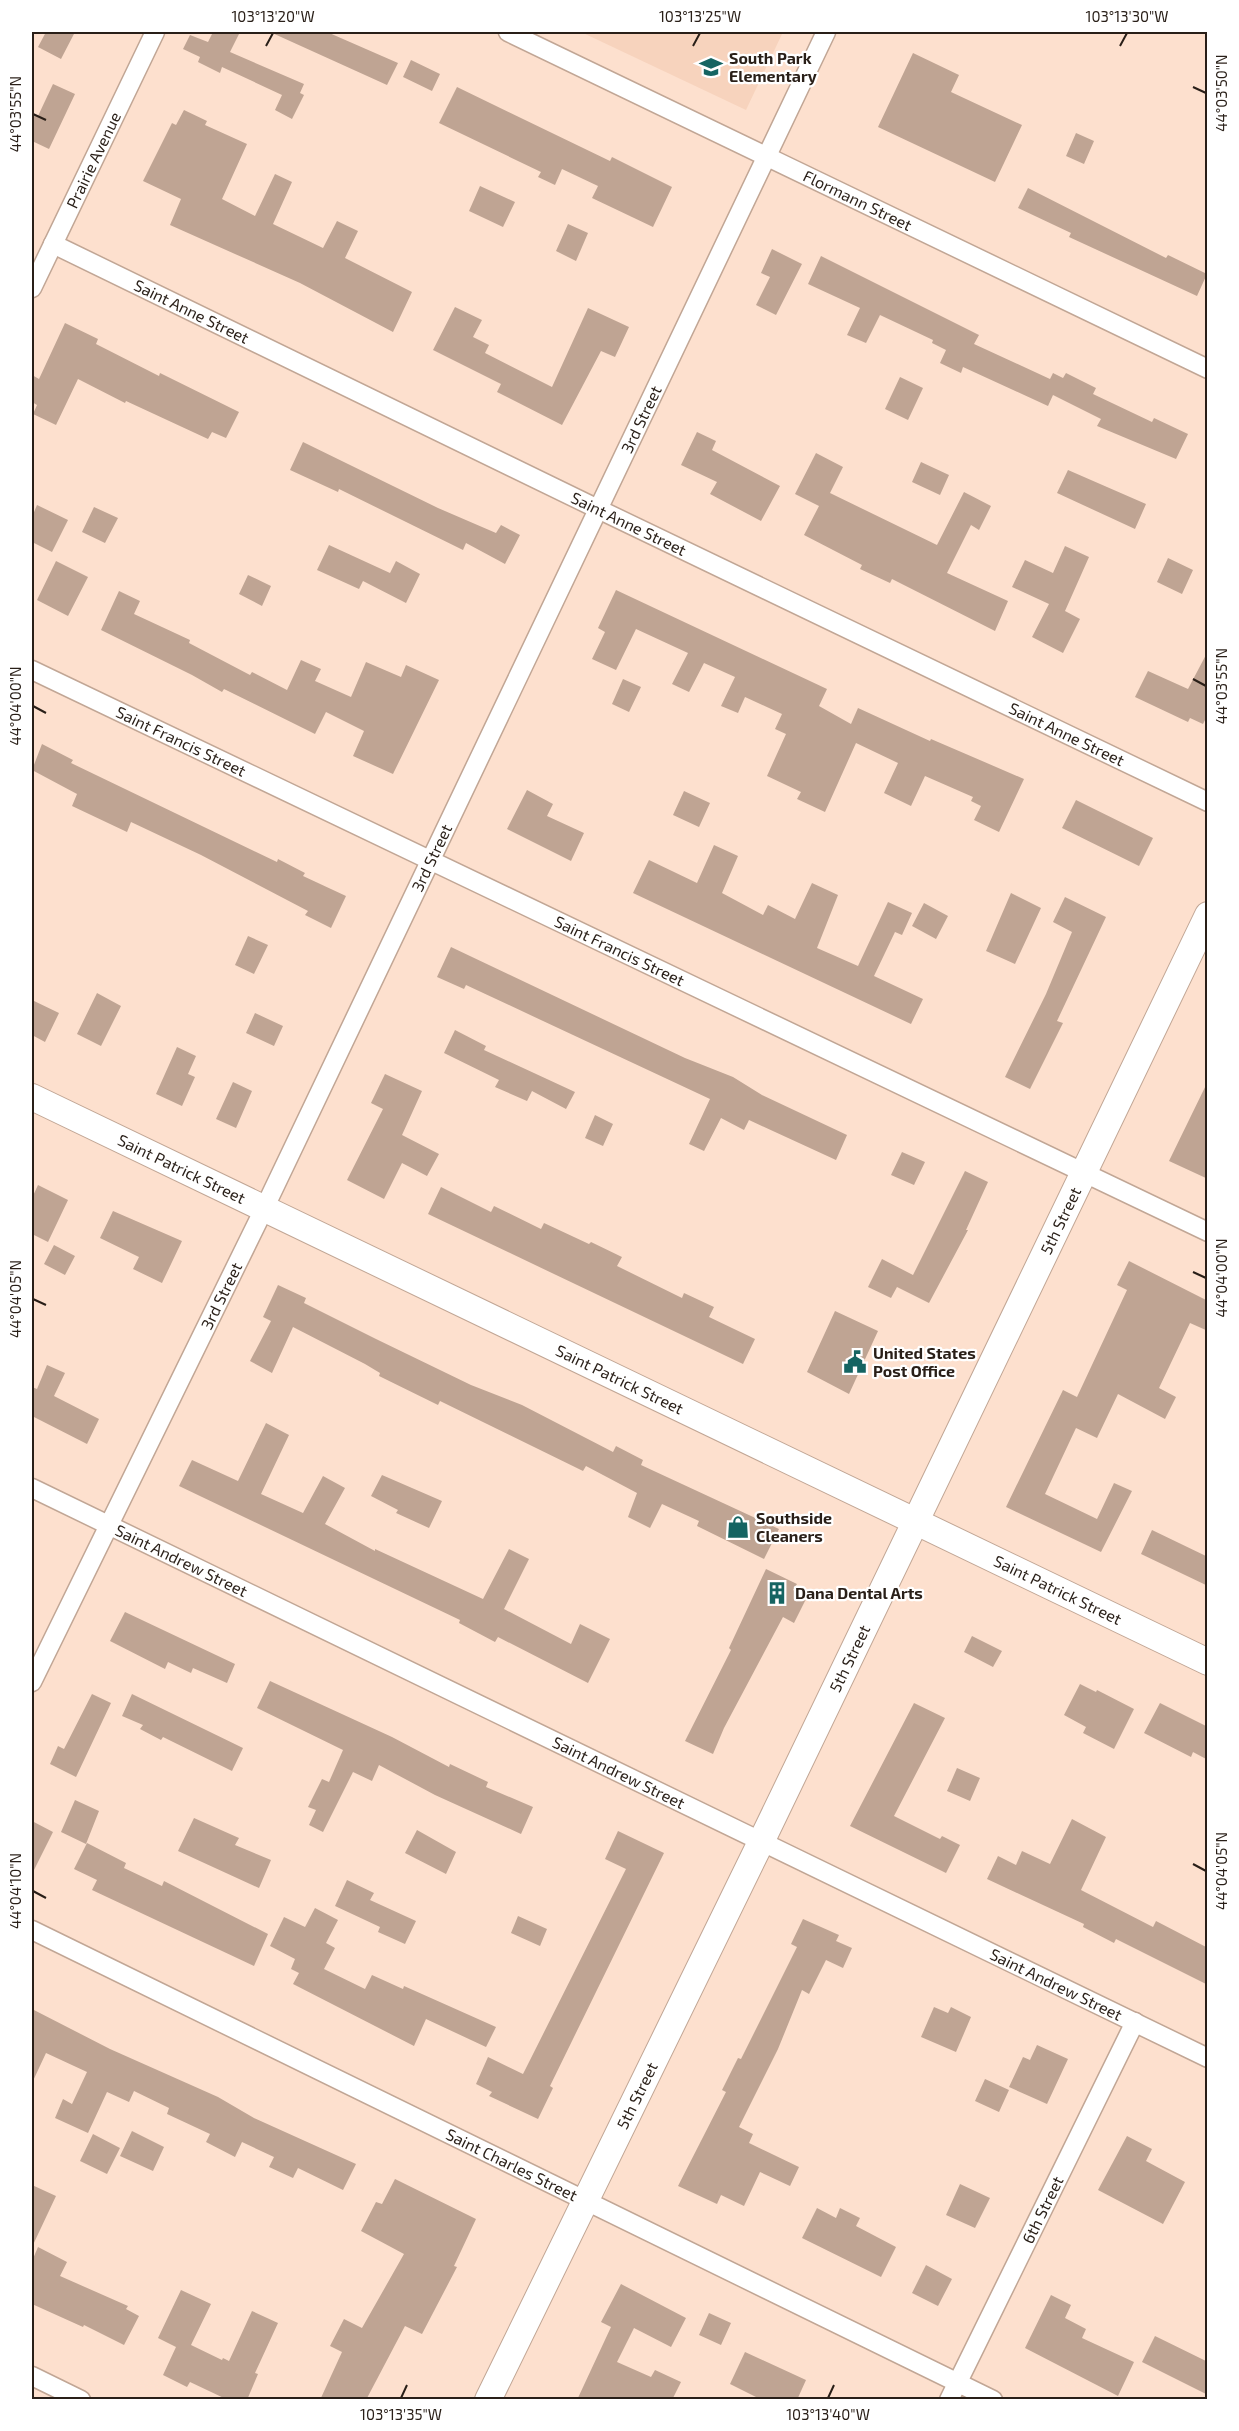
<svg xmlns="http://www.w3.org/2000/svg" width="1239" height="2431" viewBox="0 0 1239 2431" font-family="'Exo 2',sans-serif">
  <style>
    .built { fill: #f7d3bd }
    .building { fill: #bfa493 }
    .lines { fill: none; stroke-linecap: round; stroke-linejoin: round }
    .street-casing { stroke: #c1a695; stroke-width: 21 }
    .secondary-casing { stroke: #c1a695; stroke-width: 28 }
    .street { stroke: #fff; stroke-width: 18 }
    .secondary { stroke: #fff; stroke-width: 26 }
    .ticks { fill: none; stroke: #291f18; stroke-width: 2 }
    .labels { text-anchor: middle; stroke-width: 4.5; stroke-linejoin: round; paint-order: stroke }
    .poi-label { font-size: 16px; font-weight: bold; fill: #291f18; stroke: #fff; text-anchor: start }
    .street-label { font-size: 16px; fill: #291f18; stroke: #fff }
    .neatline { fill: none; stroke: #291f18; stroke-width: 2 }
    .ticks-label { font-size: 15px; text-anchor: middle; fill: #291f18 }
  </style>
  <rect width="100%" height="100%" fill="#fde0ce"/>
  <path class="built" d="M 581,32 L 783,32 L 746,110 Z"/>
  <path class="building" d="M 46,32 L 75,32 L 61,59 L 38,47 Z
    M 213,32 L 240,32 L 230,52 L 304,84 L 300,93 L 304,95 L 292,119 L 275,110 L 282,95 L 222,67 L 220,73 L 198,62 L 200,57 L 183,49 L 190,35 L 208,42 Z
    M 270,32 L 327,32 L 398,63 L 387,85 Z
    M 913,53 L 959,75 L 951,92 L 1022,125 L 995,182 L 878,127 Z
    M 411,60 L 440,74 L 432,91 L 403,77 Z
    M 53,84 L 75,94 L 49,149 L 32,141 L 32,113 L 38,116 Z
    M 457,87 L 610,161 L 612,157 L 672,187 L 653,227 L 592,198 L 598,186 L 562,169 L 555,185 L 538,177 L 541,172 L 439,123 Z
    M 184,110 L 207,121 L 205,125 L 247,144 L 222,199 L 255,216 L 275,174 L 292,182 L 273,224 L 323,248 L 337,221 L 358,231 L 345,258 L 412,292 L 393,332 L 300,283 L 170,225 L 181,199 L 143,181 L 172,123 L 176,125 Z
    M 1076,133 L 1094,141 L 1084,164 L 1066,156 Z
    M 480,186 L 515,202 L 503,227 L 469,211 Z
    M 1028,188 L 1166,258 L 1168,255 L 1207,274 L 1197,296 L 1069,237 L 1071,233 L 1018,208 Z
    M 568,224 L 588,233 L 576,261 L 556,251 Z
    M 772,249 L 802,264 L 776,315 L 756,305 L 770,277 L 761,273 Z
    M 821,256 L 979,335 L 974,344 L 1050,379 L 1053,373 L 1063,378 L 1066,373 L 1096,388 L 1093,394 L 1152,422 L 1154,418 L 1188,434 L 1176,459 L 1097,426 L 1101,419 L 1053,395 L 1048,406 L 963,367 L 961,373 L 940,363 L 946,350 L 932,343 L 933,340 L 880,315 L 866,343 L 847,335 L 860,308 L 808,284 Z
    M 455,307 L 482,320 L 473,337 L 489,345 L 485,353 L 552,387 L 588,308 L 629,327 L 615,357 L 601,351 L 562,425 L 497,392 L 501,384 L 433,350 Z
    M 65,323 L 98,339 L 96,344 L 159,376 L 160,373 L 239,412 L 226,438 L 212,432 L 208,439 L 126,401 L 125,403 L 78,379 L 56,425 L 33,414 L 37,405 L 32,402 L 32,375 L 39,379 Z
    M 900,377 L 923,388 L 908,420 L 885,409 Z
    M 697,432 L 716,441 L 712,450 L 780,486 L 761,521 L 710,494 L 717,482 L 681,465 Z
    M 303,442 L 438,508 L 496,533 L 501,525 L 520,535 L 505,564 L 466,543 L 463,550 L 339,489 L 338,492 L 290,470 Z
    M 816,453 L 843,467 L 830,493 L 937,545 L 964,492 L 991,506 L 979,530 L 971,525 L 947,573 L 1008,601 L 995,631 L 892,579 L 890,583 L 860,569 L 862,565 L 804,535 L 819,506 L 795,494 Z
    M 921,462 L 949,475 L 940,495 L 912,482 Z
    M 1068,470 L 1146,504 L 1135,529 L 1057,493 Z
    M 37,505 L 68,520 L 52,552 L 32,542 L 32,517 Z
    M 94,507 L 118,518 L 105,543 L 82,532 Z
    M 329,545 L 390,573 L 396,561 L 420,574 L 406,603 L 363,581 L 359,589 L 317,570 Z
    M 1065,546 L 1089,557 L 1065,611 L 1080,619 L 1063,653 L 1032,637 L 1049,604 L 1012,587 L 1025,560 L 1053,573 Z
    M 1168,558 L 1193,570 L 1182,594 L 1157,582 Z
    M 56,561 L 88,577 L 68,616 L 37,600 Z
    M 248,575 L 271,586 L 262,606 L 239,594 Z
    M 616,590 L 827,689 L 819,706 L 851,724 L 858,708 L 930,741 L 931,739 L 1024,779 L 999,832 L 974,820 L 981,806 L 971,801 L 973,797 L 925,776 L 911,806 L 884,793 L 898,763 L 856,743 L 825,812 L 797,799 L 801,792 L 767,776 L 786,734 L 775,729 L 782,714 L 745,697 L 738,713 L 721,706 L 735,677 L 704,663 L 689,692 L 672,684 L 688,653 L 636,629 L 616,670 L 592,659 L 605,632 L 598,628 Z
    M 119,591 L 140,601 L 134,614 L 190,640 L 189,643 L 250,675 L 252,672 L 287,690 L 301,660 L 321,669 L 315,681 L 351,697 L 366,662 L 401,677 L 406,665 L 439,680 L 393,774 L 353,756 L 364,731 L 326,712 L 315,734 L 224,689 L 222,692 L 192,675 L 101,630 Z
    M 1208,651 L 1208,714 L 1203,724 L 1190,718 L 1188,722 L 1135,697 L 1148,671 L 1188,689 Z
    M 623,679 L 641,687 L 629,712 L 612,704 Z
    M 42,744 L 73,760 L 71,763 L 277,862 L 278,859 L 305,873 L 303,876 L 346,896 L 331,928 L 305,915 L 308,911 L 201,855 L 131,822 L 127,832 L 72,806 L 77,794 L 32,770 Z
    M 527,790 L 553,804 L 547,816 L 584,833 L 571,861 L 507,829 Z
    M 684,791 L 710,803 L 699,827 L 673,815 Z
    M 1076,800 L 1153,838 L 1139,866 L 1062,828 Z
    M 714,845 L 738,856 L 722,893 L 763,915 L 768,905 L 795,919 L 812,883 L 838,895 L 817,948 L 858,966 L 888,902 L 912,913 L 902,935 L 895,932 L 874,976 L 923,999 L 911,1024 L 633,893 L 649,860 L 697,883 Z
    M 1011,893 L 1041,908 L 1015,964 L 986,951 Z
    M 1065,897 L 1106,917 L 1057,1021 L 1063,1023 L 1030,1089 L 1005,1077 L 1046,994 L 1072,932 L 1053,922 Z
    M 924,903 L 948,916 L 936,939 L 912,926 Z
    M 248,936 L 268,945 L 254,974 L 235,965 Z
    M 451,947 L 685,1058 L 733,1077 L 762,1095 L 847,1135 L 836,1160 L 749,1120 L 744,1130 L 721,1118 L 704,1151 L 689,1144 L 710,1099 L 466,985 L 464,989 L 437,977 Z
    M 97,993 L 121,1006 L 101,1046 L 77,1034 Z
    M 32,1000 L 59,1013 L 45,1042 L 32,1035 Z
    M 255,1013 L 283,1026 L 274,1046 L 246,1033 Z
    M 455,1030 L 486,1046 L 484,1050 L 575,1092 L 566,1109 L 532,1091 L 527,1101 L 495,1087 L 499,1080 L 444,1053 Z
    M 177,1047 L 196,1056 L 188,1074 L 195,1077 L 182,1106 L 156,1094 Z
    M 385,1074 L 422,1091 L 402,1135 L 439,1154 L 427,1176 L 402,1163 L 384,1199 L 347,1180 L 383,1109 L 371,1103 Z
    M 1208,1081 L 1208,1179 L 1169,1161 Z
    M 233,1082 L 252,1091 L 236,1128 L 216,1119 Z
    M 595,1115 L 613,1124 L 603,1146 L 585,1138 Z
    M 902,1152 L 925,1162 L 914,1185 L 891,1175 Z
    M 965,1171 L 988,1182 L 966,1230 L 968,1230 L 929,1303 L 897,1287 L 891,1298 L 868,1287 L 882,1259 L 913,1275 Z
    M 38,1185 L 68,1200 L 48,1242 L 32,1234 L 32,1198 Z
    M 441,1187 L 491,1212 L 494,1206 L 541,1229 L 544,1223 L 589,1244 L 591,1242 L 622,1257 L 617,1266 L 682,1298 L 684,1293 L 714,1307 L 709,1317 L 755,1339 L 743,1364 L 428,1214 Z
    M 113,1211 L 182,1241 L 162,1283 L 133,1269 L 139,1257 L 100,1238 Z
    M 54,1245 L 75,1256 L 65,1275 L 44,1264 Z
    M 1129,1261 L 1208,1301 L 1208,1331 L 1190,1323 L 1159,1388 L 1176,1397 L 1165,1419 L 1118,1394 L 1097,1438 L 1076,1428 L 1045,1494 L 1097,1519 L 1114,1483 L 1132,1491 L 1101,1552 L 1006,1507 L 1063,1390 L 1077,1397 L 1127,1290 L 1117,1285 Z
    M 278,1285 L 306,1298 L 304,1303 L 376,1339 L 471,1385 L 522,1405 L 613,1452 L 616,1446 L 643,1460 L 641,1465 L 779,1529 L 764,1559 L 697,1526 L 699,1521 L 662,1504 L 650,1528 L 628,1517 L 637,1493 L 586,1466 L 583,1471 L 440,1401 L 438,1405 L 379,1376 L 380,1373 L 365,1364 L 293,1327 L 272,1373 L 250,1361 L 271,1321 L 263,1317 Z
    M 835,1311 L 878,1331 L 849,1394 L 807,1372 Z
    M 47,1365 L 65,1373 L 54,1396 L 99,1419 L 87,1444 L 32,1416 L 32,1387 L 37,1389 Z
    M 266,1423 L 289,1435 L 261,1494 L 303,1513 L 323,1476 L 345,1488 L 325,1524 L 375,1551 L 375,1549 L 483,1599 L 509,1549 L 529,1559 L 504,1609 L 571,1644 L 580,1624 L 610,1639 L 588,1683 L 498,1637 L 495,1642 L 459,1623 L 460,1620 L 179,1486 L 192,1460 L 238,1481 Z
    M 382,1475 L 442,1501 L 429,1528 L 396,1513 L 398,1510 L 371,1496 Z
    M 1152,1530 L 1208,1557 L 1208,1586 L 1141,1554 Z
    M 766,1569 L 797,1584 L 793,1590 L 807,1597 L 794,1623 L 783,1617 L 724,1728 L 713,1754 L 685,1741 L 731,1650 L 729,1648 Z
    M 125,1612 L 235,1664 L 227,1683 L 193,1668 L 191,1673 L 168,1662 L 165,1669 L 110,1641 Z
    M 972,1636 L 1002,1651 L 993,1667 L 964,1652 Z
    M 270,1681 L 392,1737 L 449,1767 L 450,1764 L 488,1782 L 486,1787 L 533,1807 L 521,1834 L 435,1795 L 379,1765 L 372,1781 L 353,1772 L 323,1832 L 309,1825 L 316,1810 L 308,1807 L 322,1779 L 329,1782 L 343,1750 L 257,1708 Z
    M 1080,1684 L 1096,1692 L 1097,1690 L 1134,1709 L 1114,1749 L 1083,1733 L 1086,1727 L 1064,1715 Z
    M 92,1694 L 111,1703 L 76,1777 L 50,1764 L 58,1746 L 64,1749 Z
    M 132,1694 L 243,1748 L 232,1771 L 163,1737 L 161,1740 L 140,1729 L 143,1725 L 122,1716 Z
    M 914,1703 L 945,1718 L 894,1816 L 940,1839 L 942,1836 L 960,1845 L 946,1873 L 850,1826 Z
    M 1160,1703 L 1208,1727 L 1208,1760 L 1193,1752 L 1191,1757 L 1144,1733 Z
    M 957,1768 L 980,1778 L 970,1801 L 947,1791 Z
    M 75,1800 L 99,1811 L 86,1844 L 61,1832 Z
    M 194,1818 L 239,1838 L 235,1845 L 271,1860 L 259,1888 L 178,1851 Z
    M 1072,1819 L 1106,1837 L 1081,1890 L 1153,1927 L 1156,1921 L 1208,1948 L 1208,1985 L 1116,1939 L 1114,1943 L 1083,1927 L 1084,1924 L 987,1879 L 998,1856 L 1016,1865 L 1022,1851 L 1050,1864 Z
    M 32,1821 L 53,1832 L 32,1874 Z
    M 417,1830 L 456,1852 L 446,1874 L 405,1853 Z
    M 618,1831 L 664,1853 L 550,2086 L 553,2088 L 538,2119 L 489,2096 L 492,2092 L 476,2084 L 488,2057 L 523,2074 L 626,1869 L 605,1859 Z
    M 87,1843 L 126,1863 L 124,1868 L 162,1886 L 164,1881 L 268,1934 L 254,1966 L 92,1890 L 97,1880 L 74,1869 Z
    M 347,1880 L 374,1893 L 370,1900 L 416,1921 L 405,1944 L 378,1932 L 380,1927 L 335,1906 Z
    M 315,1908 L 338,1920 L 326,1943 L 335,1948 L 324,1969 L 365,1989 L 372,1975 L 403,1989 L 404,1986 L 496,2027 L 486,2047 L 426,2019 L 414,2046 L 293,1984 L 299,1973 L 291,1969 L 295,1959 L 270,1946 L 284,1917 L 305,1927 Z
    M 518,1916 L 547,1929 L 540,1946 L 511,1933 Z
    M 803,1919 L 839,1935 L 836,1941 L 852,1948 L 843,1968 L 826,1960 L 809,1994 L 802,1990 L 778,2049 L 739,2127 L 753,2134 L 749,2143 L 799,2167 L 790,2186 L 760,2172 L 744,2206 L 721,2195 L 717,2204 L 678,2186 L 726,2092 L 722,2090 L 738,2058 L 741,2059 L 797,1947 L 791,1944 Z
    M 934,2007 L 948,2013 L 951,2007 L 971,2017 L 956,2052 L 921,2037 Z
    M 32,2009 L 110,2049 L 218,2097 L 254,2118 L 356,2164 L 343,2190 L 298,2168 L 293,2178 L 269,2167 L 274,2157 L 242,2142 L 235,2157 L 206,2142 L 210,2134 L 167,2114 L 169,2108 L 134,2091 L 129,2102 L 107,2092 L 88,2133 L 55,2118 L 63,2099 L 72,2104 L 87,2072 L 46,2053 L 32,2083 Z
    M 1037,2045 L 1068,2059 L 1047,2104 L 1009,2087 L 1023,2057 L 1030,2060 Z
    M 985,2079 L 1009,2090 L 999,2112 L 975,2101 Z
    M 132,2131 L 164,2147 L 153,2171 L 120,2156 Z
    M 93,2134 L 120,2148 L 107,2174 L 80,2161 Z
    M 1127,2136 L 1152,2149 L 1146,2161 L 1185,2182 L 1163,2224 L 1098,2190 Z
    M 395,2179 L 476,2219 L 454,2266 L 457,2267 L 422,2334 L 405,2326 L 366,2400 L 320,2400 L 342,2352 L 330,2346 L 344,2319 L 362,2328 L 404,2254 L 361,2231 L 376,2202 L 382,2204 Z
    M 960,2184 L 990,2198 L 975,2228 L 946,2215 Z
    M 32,2185 L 56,2196 L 32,2247 Z
    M 817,2208 L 836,2218 L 840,2208 L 860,2218 L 856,2226 L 896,2247 L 881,2277 L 802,2238 Z
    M 38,2247 L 67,2262 L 60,2276 L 128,2306 L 126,2309 L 139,2316 L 124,2345 L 84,2325 L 83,2327 L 32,2304 L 32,2261 Z
    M 926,2265 L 952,2279 L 938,2306 L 912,2293 Z
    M 621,2284 L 686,2318 L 671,2347 L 634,2328 L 617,2362 L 651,2377 L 655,2370 L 681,2382 L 672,2400 L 577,2400 L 611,2327 L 601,2322 Z
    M 181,2290 L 211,2304 L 191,2345 L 222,2360 L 223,2358 L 229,2361 L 252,2311 L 278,2323 L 255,2373 L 258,2374 L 247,2400 L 228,2400 L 190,2382 L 187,2387 L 163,2375 L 176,2347 L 158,2338 Z
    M 1051,2295 L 1071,2305 L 1065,2318 L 1086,2329 L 1082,2338 L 1134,2362 L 1118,2396 L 1025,2348 Z
    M 709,2313 L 731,2323 L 721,2345 L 699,2335 Z
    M 1155,2336 L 1208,2362 L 1208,2395 L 1142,2362 Z
    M 745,2352 L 806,2380 L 797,2400 L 762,2400 L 730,2384 Z"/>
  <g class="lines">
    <g class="street-casing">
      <g id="street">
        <path id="s1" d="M 508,32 L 1208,369"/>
        <path id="s2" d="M 53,244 L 598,509 L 1208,802"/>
        <path id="s3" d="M 32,288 L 155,32"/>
        <path id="s4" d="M 32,670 L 1208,1232"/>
        <path id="s5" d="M 32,1488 L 1208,2058"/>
        <path id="s6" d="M 32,1682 L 264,1209 L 826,32"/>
        <path id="s7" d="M 32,1930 L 993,2400"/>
        <path d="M 32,2376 L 81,2400"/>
        <path id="s8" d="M 949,2400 L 1135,2022"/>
      </g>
    </g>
    <g class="secondary-casing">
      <g id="secondary">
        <path id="s9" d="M 32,1097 L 1208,1662"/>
        <path id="s10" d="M 488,2400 L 762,1840 L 1208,915"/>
      </g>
    </g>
    <use href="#street" class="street"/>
    <use href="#secondary" class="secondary"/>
  </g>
  <path class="ticks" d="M 266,46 L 273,33M 693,46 L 700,33M 1120,46 L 1127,33M 1193,87 L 1206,93M 33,114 L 46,120M 1193,679 L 1206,686M 33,706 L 46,713M 1193,1272 L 1206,1278M 33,1299 L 46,1305M 1193,1864 L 1206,1871M 33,1891 L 46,1898M 401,2398 L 407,2385M 828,2398 L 834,2385"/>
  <defs>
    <g id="school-bare" transform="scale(1.8)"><path d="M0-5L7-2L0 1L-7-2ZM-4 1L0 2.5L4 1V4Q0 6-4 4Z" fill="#156462" stroke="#fff" stroke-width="2.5" paint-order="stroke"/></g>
    <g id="civic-bare" transform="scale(1.8)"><path d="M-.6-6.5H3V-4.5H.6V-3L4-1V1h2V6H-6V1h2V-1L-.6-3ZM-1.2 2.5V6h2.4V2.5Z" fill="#156462" stroke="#fff" stroke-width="2.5" paint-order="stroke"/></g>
    <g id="shop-bare" transform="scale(1.8)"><path d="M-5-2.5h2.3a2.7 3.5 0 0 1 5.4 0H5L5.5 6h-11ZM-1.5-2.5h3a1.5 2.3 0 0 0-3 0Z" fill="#156462" stroke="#fff" stroke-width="2.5" paint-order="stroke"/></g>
    <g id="building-bare" transform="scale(1.8)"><path d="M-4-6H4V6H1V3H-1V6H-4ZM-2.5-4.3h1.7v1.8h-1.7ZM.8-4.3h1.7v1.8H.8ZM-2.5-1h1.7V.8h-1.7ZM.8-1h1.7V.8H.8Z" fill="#156462" stroke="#fff" stroke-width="2.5" paint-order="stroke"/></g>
  </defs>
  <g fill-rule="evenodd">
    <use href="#school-bare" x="711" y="67"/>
    <use href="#civic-bare" x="855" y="1362"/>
    <use href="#shop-bare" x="738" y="1527"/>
    <use href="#building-bare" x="777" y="1593"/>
  </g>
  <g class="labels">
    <g class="poi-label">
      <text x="729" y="64">South Park<tspan x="729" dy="18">Elementary</tspan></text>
      <text x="873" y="1359">United States<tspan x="873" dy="18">Post Office</tspan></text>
      <text x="756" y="1524">Southside<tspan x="756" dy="18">Cleaners</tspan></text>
      <text x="795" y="1599">Dana Dental Arts</text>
    </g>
    <g class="street-label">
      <text dy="6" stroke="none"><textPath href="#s3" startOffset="142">Prairie Avenue</textPath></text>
      <text dy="6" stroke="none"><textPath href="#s1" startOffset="388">Flormann Street</textPath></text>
      <text dy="6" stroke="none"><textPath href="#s2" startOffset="154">Saint Anne Street</textPath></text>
      <text dy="6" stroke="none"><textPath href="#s6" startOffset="1402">3rd Street</textPath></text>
      <text dy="6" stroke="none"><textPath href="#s2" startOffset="640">Saint Anne Street</textPath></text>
      <text dy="6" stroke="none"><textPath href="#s2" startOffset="1126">Saint Anne Street</textPath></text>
      <text dy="6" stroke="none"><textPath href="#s4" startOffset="165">Saint Francis Street</textPath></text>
      <text dy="6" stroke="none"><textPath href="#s6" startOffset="916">3rd Street</textPath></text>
      <text dy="6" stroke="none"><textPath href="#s4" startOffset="651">Saint Francis Street</textPath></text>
      <text dy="6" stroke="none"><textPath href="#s9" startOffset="166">Saint Patrick Street</textPath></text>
      <text dy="6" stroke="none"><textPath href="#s10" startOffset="1311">5th Street</textPath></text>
      <text dy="6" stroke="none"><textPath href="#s6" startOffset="430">3rd Street</textPath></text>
      <text dy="6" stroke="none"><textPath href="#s9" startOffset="652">Saint Patrick Street</textPath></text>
      <text dy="6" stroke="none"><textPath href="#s5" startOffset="166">Saint Andrew Street</textPath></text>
      <text dy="6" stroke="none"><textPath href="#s9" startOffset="1138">Saint Patrick Street</textPath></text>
      <text dy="6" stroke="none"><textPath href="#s10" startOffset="825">5th Street</textPath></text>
      <text dy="6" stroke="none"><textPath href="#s5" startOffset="652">Saint Andrew Street</textPath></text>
      <text dy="6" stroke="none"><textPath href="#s5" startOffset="1138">Saint Andrew Street</textPath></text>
      <text dy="6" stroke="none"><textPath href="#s10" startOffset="339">5th Street</textPath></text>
      <text dy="6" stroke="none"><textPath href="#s7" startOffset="534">Saint Charles Street</textPath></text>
      <text dy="6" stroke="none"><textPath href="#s8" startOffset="212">6th Street</textPath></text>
    </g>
  </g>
  <rect width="1239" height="2431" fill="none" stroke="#ffffff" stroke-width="66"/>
  <rect x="33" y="33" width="1173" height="2365" class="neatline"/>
  <g class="ticks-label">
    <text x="273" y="22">103°13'20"W</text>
    <text x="700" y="22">103°13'25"W</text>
    <text x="1127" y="22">103°13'30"W</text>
    <text transform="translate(1222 93) rotate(-90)" y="5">44°03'50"N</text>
    <text transform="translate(16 114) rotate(-90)" y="5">44°03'55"N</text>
    <text transform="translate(1222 686) rotate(-90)" y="5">44°03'55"N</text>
    <text transform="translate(16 706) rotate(-90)" y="5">44°04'00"N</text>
    <text transform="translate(1222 1278) rotate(-90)" y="5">44°04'00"N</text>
    <text transform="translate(16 1299) rotate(-90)" y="5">44°04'05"N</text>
    <text transform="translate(1222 1871) rotate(-90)" y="5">44°04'05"N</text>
    <text transform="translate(16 1891) rotate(-90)" y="5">44°04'10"N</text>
    <text x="401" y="2420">103°13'35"W</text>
    <text x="828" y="2420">103°13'40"W</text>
  </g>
</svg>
